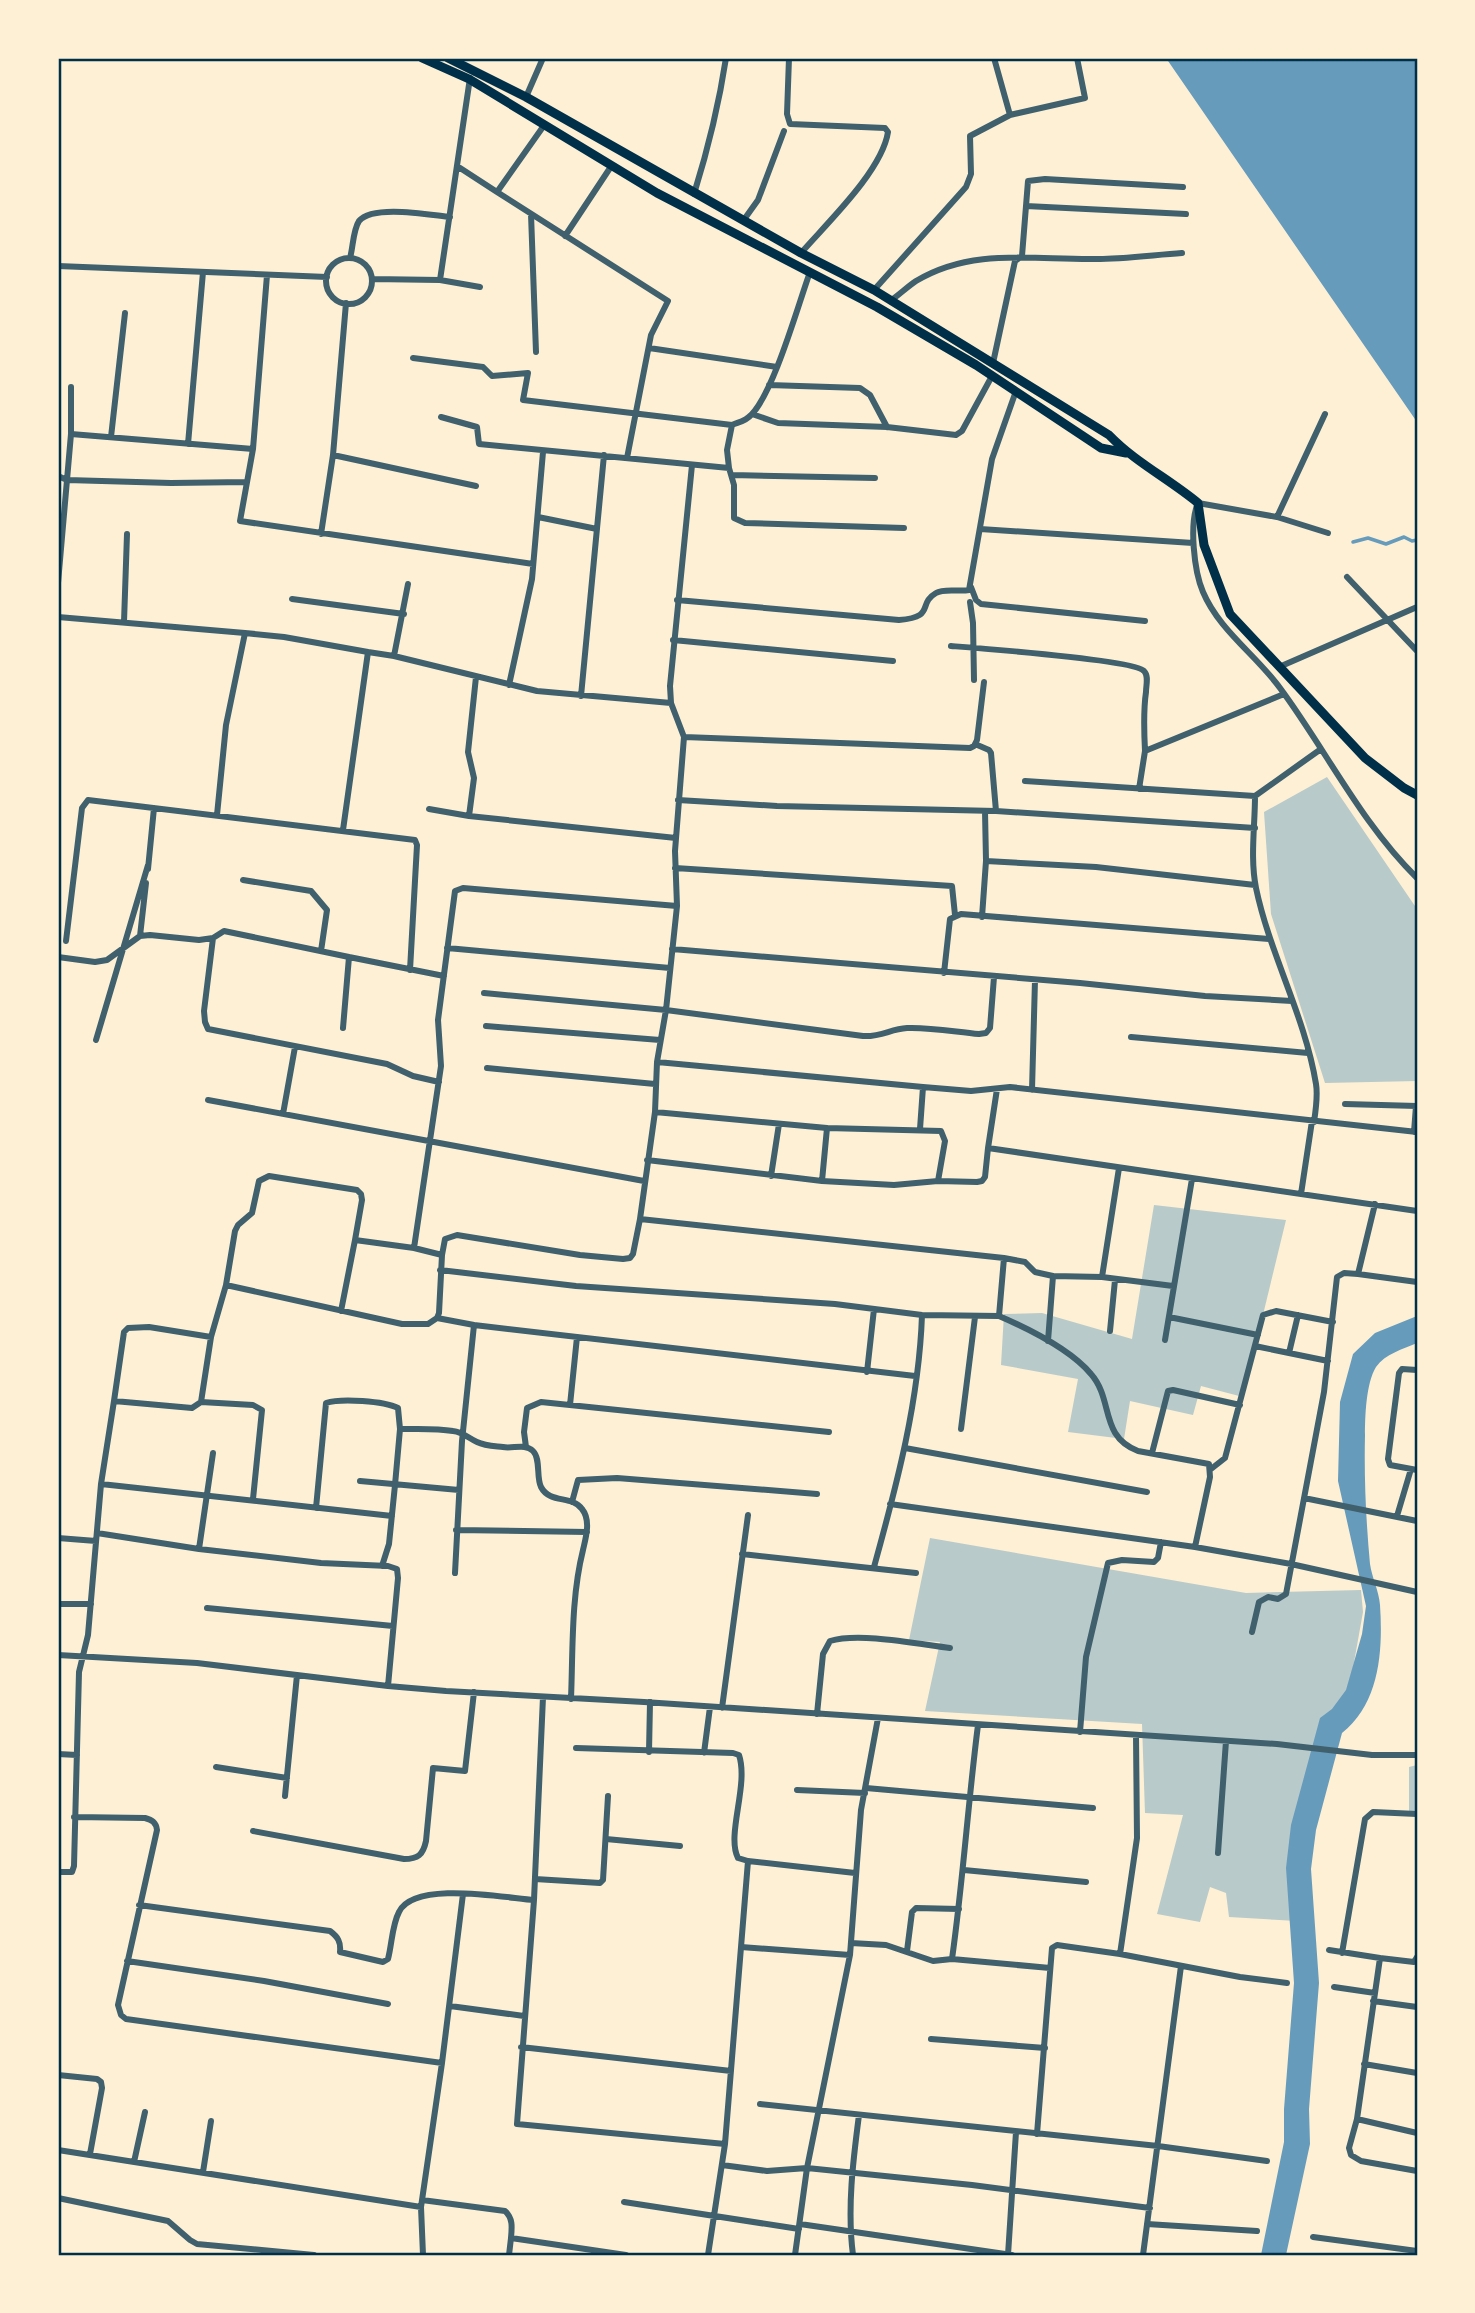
<svg xmlns="http://www.w3.org/2000/svg" width="1475" height="2313" viewBox="0 0 1475 2313" font-family="Quicksand,sans-serif">
  <style>
    .green { fill: #b9caca }
    .water { fill: #669bbc }
    .lines { fill: none; stroke-linecap: round; stroke-linejoin: round }
    .stream { stroke: #669bbc; stroke-width: 3.5 }
    .minor { stroke: #3f606c; stroke-width: 6 }
    .secondary { stroke: #003049; stroke-width: 9 }
    .neatline { fill: none; stroke: #003049; stroke-width: 2.5 }
  </style>
  <rect width="100%" height="100%" fill="#fdf0d5"/>
  <path class="green" d="M 1327,777 L 1417,909 L 1417,1081 L 1325,1083 L 1271,914 L 1264,812 Z
    M 1154,1205 L 1286,1220 L 1243,1397 L 1201,1386 L 1193,1415 L 1130,1401 L 1124,1439 L 1068,1432 L 1078,1379 L 1001,1365 L 1004,1314 L 1042,1313 L 1132,1339 Z
    M 930,1538 L 1246,1593 L 1361,1590 L 1363,1612 L 1346,1707 L 1326,1731 L 1297,1921 L 1229,1917 L 1226,1893 L 1210,1887 L 1200,1922 L 1157,1914 L 1183,1815 L 1145,1813 L 1142,1724 L 925,1711 L 940,1642 L 909,1640 Z
    M 1417,1765 L 1417,1812 L 1409,1811 L 1409,1767 Z"/>
  <path class="water" d="M 1166,58 L 1417,58 L 1417,422 Z
    M 1417,1316 L 1417,1343 C 1403,1349 1385,1354 1376,1367 C 1366,1383 1365,1417 1365,1435 C 1364,1478 1366,1521 1370,1564 C 1372,1578 1379,1591 1380,1605 C 1383,1650 1380,1703 1342,1733 L 1316,1830 L 1311,1869 L 1319,1983 L 1309,2109 L 1310,2144 L 1286,2255 L 1261,2255 L 1284,2142 L 1284,2109 L 1294,1983 L 1286,1868 L 1291,1825 L 1320,1718 L 1332,1709 L 1346,1690 L 1362,1634 L 1366,1606 L 1338,1481 L 1340,1402 L 1353,1354 L 1375,1333 Z"/>
  <g class="lines">
    <path class="stream" d="M 1353,542 L 1368,538 L 1386,544 L 1404,537 L 1412,541 L 1417,540"/>
    <path class="minor" d="M 789,58 L 787,114 L 790,124 L 885,128 L 888,132 C 882,171 827,223 801,253
      M 994,58 L 1010,115
      M 526,97 L 543,58
      M 545,124 L 497,192 L 668,301 L 651,335 L 627,458
      M 457,166 L 497,192
      M 694,194 C 708,149 719,104 726,58
      M 1026,206 L 1186,214
      M 531,214 L 536,352
      M 743,221 L 758,200 L 784,131
      M 565,236 L 612,165
      M 350,258 C 353,248 353,230 359,221 C 373,204 430,215 450,217
      M326 281a23 23 0 1 1 46 0a23 23 0 1 1-46 0Z
      M 58,266 L 327,277
      M 267,275 L 253,449 L 240,521 L 533,564
      M 372,279 L 440,280 L 480,287
      M 440,280 L 470,78
      M 874,290 L 966,187 L 971,174 L 970,136 L 1010,115 L 1085,98 L 1077,58
      M 890,301 C 899,295 907,287 916,281 C 972,247 1034,260 1095,259 C 1124,259 1153,255 1182,253
      M 649,348 L 777,367
      M 413,358 L 483,367 L 492,376 L 528,373 L 523,400 L 732,425 L 727,450 L 729,468
      M 993,363 L 1015,261 L 1022,256 L 1028,181 L 1045,179 L 1183,187
      M 769,385 L 860,388 L 870,395 L 887,427
      M 752,414 L 778,423 L 887,427 L 956,435 L 962,431 L 992,376
      M 441,417 L 477,427 L 479,444 L 729,468 L 734,485 L 734,518 L 745,523 L 904,528
      M 732,425 C 739,422 746,421 751,415 C 774,392 798,305 810,272
      M 71,434 L 253,449
      M 111,437 L 125,313
      M 188,444 L 203,272
      M 333,455 L 476,486
      M 692,465 L 670,686 L 671,703 L 684,737 L 675,851 L 677,906 L 666,1010 L 657,1062 L 655,1112 L 827,1128 L 822,1181 L 894,1185 L 938,1181 L 977,1182 L 982,1181 L 985,1177 L 988,1148 L 1417,1211
      M 732,475 L 875,478
      M 58,476 L 67,480 L 171,483 L 247,482
      M 538,517 L 597,529
      M 1277,517 L 1325,414
      M 980,529 L 1193,543
      M 1328,533 L 1277,517 L 1198,503 C 1189,524 1194,571 1203,592 C 1219,630 1256,655 1280,688 C 1326,750 1361,823 1417,878
      M 321,534 L 333,455 L 346,303
      M 1347,577 L 1417,651
      M 58,583 L 71,434 L 71,387
      M 971,587 L 976,600 L 981,604 L 1145,621
      M 292,599 L 404,614
      M 677,600 L 899,620 C 936,617 917,604 936,593 C 944,588 959,592 969,590 L 992,459 L 1016,391
      M 970,602 L 973,623 L 974,680
      M 58,617 L 245,633
      M 124,622 L 127,534
      M 673,640 L 893,661
      M 951,646 C 976,648 1135,660 1144,671 C 1149,676 1146,685 1146,692 C 1143,712 1144,731 1145,751
      M 394,656 L 408,584
      M 1279,667 L 1417,607
      M 509,685 L 532,579 L 543,452
      M 581,696 L 604,455
      M 684,737 L 970,748 L 974,746 L 977,740 L 984,682
      M 975,744 L 989,750 L 991,753 L 996,811
      M 1025,781 L 1255,796 L 1321,749
      M 1139,789 L 1145,751 L 1284,694
      M 1255,796 C 1255,826 1250,858 1256,888 C 1270,955 1305,1016 1316,1084 C 1318,1096 1316,1109 1314,1122
      M 678,800 L 777,806 L 996,811 L 1255,828
      M 429,809 L 469,816 L 676,838
      M 985,811 L 986,861 L 1096,867 L 1255,885
      M 217,815 L 226,725 L 245,633 L 284,637 L 368,652
      M 469,816 L 474,778 L 468,752 L 476,677
      M 343,830 L 368,652 L 394,656 L 537,691 L 671,703
      M 675,868 L 952,886 L 955,915
      M 148,869 L 154,808
      M 243,880 L 311,891 L 327,910 L 321,951
      M 982,917 L 986,861
      M 140,936 L 146,883
      M 213,938 L 204,1011 L 205,1022 L 208,1029 L 387,1064 L 413,1076 L 439,1082
      M 66,941 L 82,808 L 88,800 L 415,840 L 417,845 L 410,970
      M 447,948 L 670,968
      M 672,949 L 1080,983 L 1205,996 L 1292,1001
      M 58,957 L 95,962 L 107,960 L 140,936 L 150,935 L 199,940 L 213,938 L 224,931 L 349,957
      M 944,973 L 950,919 L 961,914 L 1269,939
      M 484,993 L 666,1010 L 863,1036 C 882,1037 890,1029 907,1028 C 930,1027 956,1032 979,1034 L 986,1033 L 990,1028 L 994,977
      M 486,1026 L 660,1040
      M 343,1028 L 349,957 L 444,976
      M 1131,1037 L 1308,1053
      M 96,1040 L 148,865
      M 657,1062 L 923,1087 L 971,1091 L 1010,1087 L 1417,1132
      M 487,1068 L 655,1084
      M 1032,1090 L 1035,980
      M 208,1100 L 644,1181
      M 1345,1104 L 1417,1106
      M 655,1112 L 640,1219 L 1004,1258 L 1025,1262 L 1035,1272 L 1053,1276
      M 283,1114 L 295,1047
      M 827,1128 L 941,1131 L 945,1141 L 938,1181
      M 920,1129 L 923,1087
      M 1414,1132 L 1416,1106
      M 988,1148 L 997,1089
      M 647,1160 L 822,1181
      M 1119,1168 L 1102,1277 L 1173,1286
      M 771,1176 L 779,1124
      M 1301,1194 L 1312,1121
      M 414,1248 L 441,1066 L 438,1020 L 455,891 L 463,888 L 677,906
      M 442,1255 L 445,1239 L 457,1235 L 580,1255 L 623,1259 L 630,1258 L 633,1254 L 640,1219
      M 440,1270 L 576,1286 L 835,1304 L 922,1315 L 999,1316 L 1004,1258
      M 1358,1274 L 1417,1282
      M 226,1285 L 235,1231 L 238,1225 L 252,1213 L 259,1181 L 269,1176 L 357,1190 L 361,1194 L 362,1200 L 355,1240
      M 341,1311 L 355,1240 L 414,1248 L 442,1255 L 439,1313 L 437,1318 L 474,1325 L 462,1441 L 455,1573
      M 999,1316 C 1029,1329 1070,1349 1091,1374 C 1114,1400 1099,1436 1138,1451 L 1209,1464 L 1210,1477 L 1195,1547
      M 1169,1317 L 1258,1335
      M 474,1325 L 915,1376
      M 1110,1331 L 1115,1280
      M 1165,1340 L 1192,1179
      M 1048,1341 L 1053,1276 L 1102,1277
      M 1255,1346 L 1328,1361
      M 1289,1353 L 1298,1315
      M 1417,1370 L 1402,1369 L 1399,1373 L 1388,1459 L 1390,1465 L 1417,1470
      M 867,1372 L 874,1309
      M 114,1401 L 124,1332 L 128,1328 L 149,1327 L 211,1337
      M 201,1402 L 253,1405 L 262,1410 L 253,1499
      M 570,1405 L 577,1337
      M 400,1429 C 418,1429 436,1428 453,1431 C 463,1432 468,1438 477,1442 C 485,1446 494,1446 503,1447 C 513,1449 525,1443 533,1451 C 541,1459 536,1477 541,1487 C 550,1504 572,1495 582,1509 C 591,1520 586,1537 583,1550 C 571,1598 573,1649 571,1699
      M 961,1429 L 975,1317
      M 526,1447 L 524,1432 L 527,1408 L 541,1402 L 829,1432
      M 905,1448 L 1147,1492
      M 1152,1453 L 1168,1391 L 1173,1390 L 1240,1405
      M 1211,1469 L 1225,1458 L 1263,1315 L 1276,1311 L 1333,1322
      M 360,1481 L 459,1490
      M 101,1484 L 392,1516
      M 1304,1498 L 1417,1521
      M 572,1502 L 578,1480 L 617,1478 L 817,1494
      M 890,1504 L 1195,1547 L 1291,1564 L 1417,1592
      M 316,1508 L 326,1403 C 341,1398 384,1401 398,1408 L 400,1429 L 395,1485 L 389,1544 L 382,1566
      M 1397,1516 L 1411,1469
      M 456,1530 L 587,1532
      M 97,1533 L 199,1549 L 213,1453
      M 58,1538 L 96,1541
      M 199,1549 L 321,1563 L 388,1566 L 397,1569 L 398,1578 L 388,1686
      M 742,1554 L 916,1573
      M 874,1567 C 897,1484 919,1401 922,1315
      M 58,1604 L 91,1604
      M 207,1608 L 393,1626
      M 1252,1632 L 1259,1602 L 1268,1597 L 1278,1599 L 1286,1594 L 1324,1392 L 1337,1277 L 1344,1273 L 1358,1274 L 1375,1204
      M 58,1655 L 197,1663 L 388,1686 L 446,1691 L 644,1702 L 1277,1744 L 1372,1755 L 1417,1755
      M 543,1697 L 534,1900 L 517,2124 L 725,2144
      M 722,1708 L 748,1515
      M 817,1714 L 823,1654 L 830,1641 C 859,1632 918,1644 950,1648
      M 1080,1732 L 1086,1657 L 1108,1563 L 1122,1560 L 1154,1562 L 1158,1558 L 1161,1542
      M 576,1748 L 733,1753 L 739,1755 C 749,1785 726,1835 738,1858 L 748,1861 L 855,1873
      M 649,1752 L 650,1702
      M 704,1753 L 710,1707
      M 58,1754 L 77,1755
      M 216,1767 L 287,1778
      M 866,1788 L 1093,1808
      M 797,1790 L 865,1793
      M 285,1796 L 297,1675
      M 74,1817 L 145,1818 C 152,1820 156,1822 157,1830 L 118,2005 L 121,2015 L 126,2019 L 442,2063 L 421,2207 L 423,2255
      M 253,1831 L 404,1859 C 418,1859 423,1855 426,1841 L 433,1768 L 465,1771 L 474,1692
      M 606,1839 L 680,1846
      M 1218,1853 L 1226,1741
      M 964,1870 L 1086,1882
      M 58,1872 L 72,1872 L 74,1866 L 79,1672 L 88,1635 L 101,1484 L 114,1401 L 192,1408 L 201,1402 L 211,1337 L 226,1285 L 402,1324 L 428,1324 L 437,1318
      M 535,1879 L 600,1883 L 603,1880 L 608,1796
      M 139,1905 L 330,1931 C 338,1937 341,1942 340,1952 L 383,1962 L 388,1959 C 392,1944 392,1925 399,1912 C 414,1880 506,1898 534,1900
      M 851,1943 L 886,1945 L 933,1961 L 952,1959 L 1050,1968
      M 741,1947 L 850,1955
      M 1329,1950 L 1380,1958
      M 907,1951 L 912,1912 L 916,1908 L 959,1909
      M 1342,1953 L 1365,1819 L 1373,1812 L 1417,1814
      M 1120,1954 L 1137,1838 L 1136,1735
      M 1417,1957 L 1414,1962 L 1380,1958 L 1357,2119 L 1349,2148 L 1351,2155 L 1361,2161 L 1417,2171
      M 952,1959 C 963,1881 968,1803 978,1725
      M 127,1961 L 264,1981 L 388,2004
      M 1334,1987 L 1375,1993
      M 1373,2001 L 1417,2007
      M 450,2006 L 524,2016
      M 931,2039 L 1045,2048
      M 521,2047 L 731,2071
      M 442,2063 L 463,1894
      M 1364,2064 L 1417,2073
      M 58,2075 L 97,2079 L 101,2082 L 102,2088 L 90,2154
      M 760,2104 L 1158,2146 L 1267,2161
      M 1357,2119 L 1417,2133
      M 1037,2134 L 1052,1948 L 1057,1945 L 1120,1954 L 1240,1977 L 1287,1983
      M 58,2150 L 421,2207
      M 134,2162 L 145,2112
      M 722,2165 L 767,2171 L 807,2168 L 972,2185 L 1150,2208
      M 203,2172 L 211,2121
      M 58,2198 L 168,2221 L 190,2240 L 197,2244 L 314,2255
      M 422,2200 L 505,2211 C 513,2218 512,2227 511,2238 L 626,2255
      M 624,2202 L 799,2229
      M 800,2224 L 1012,2255
      M 1147,2224 L 1257,2231
      M 1313,2237 L 1417,2251
      M 509,2255 L 511,2238
      M 708,2255 L 725,2144 L 748,1861
      M 795,2255 L 807,2168 L 850,1955 L 861,1810 L 878,1718
      M 853,2255 C 847,2209 853,2161 859,2115
      M 1008,2255 L 1016,2132
      M 1143,2255 L 1181,1966"/>
    <path class="secondary" d="M 422,58 L 469,79 L 657,193 L 877,307 L 976,365 L 1101,448 L 1126,453
      M 448,58 L 526,97 L 801,253 L 874,290 L 1109,435 C 1135,462 1169,479 1198,503 L 1204,545 L 1230,614 L 1365,758 L 1404,788 L 1417,795"/>
  </g>
  <rect width="1475" height="2313" fill="none" stroke="#fdf0d5" stroke-width="119"/>
  <rect x="60" y="60" width="1356" height="2194" class="neatline"/>
</svg>
